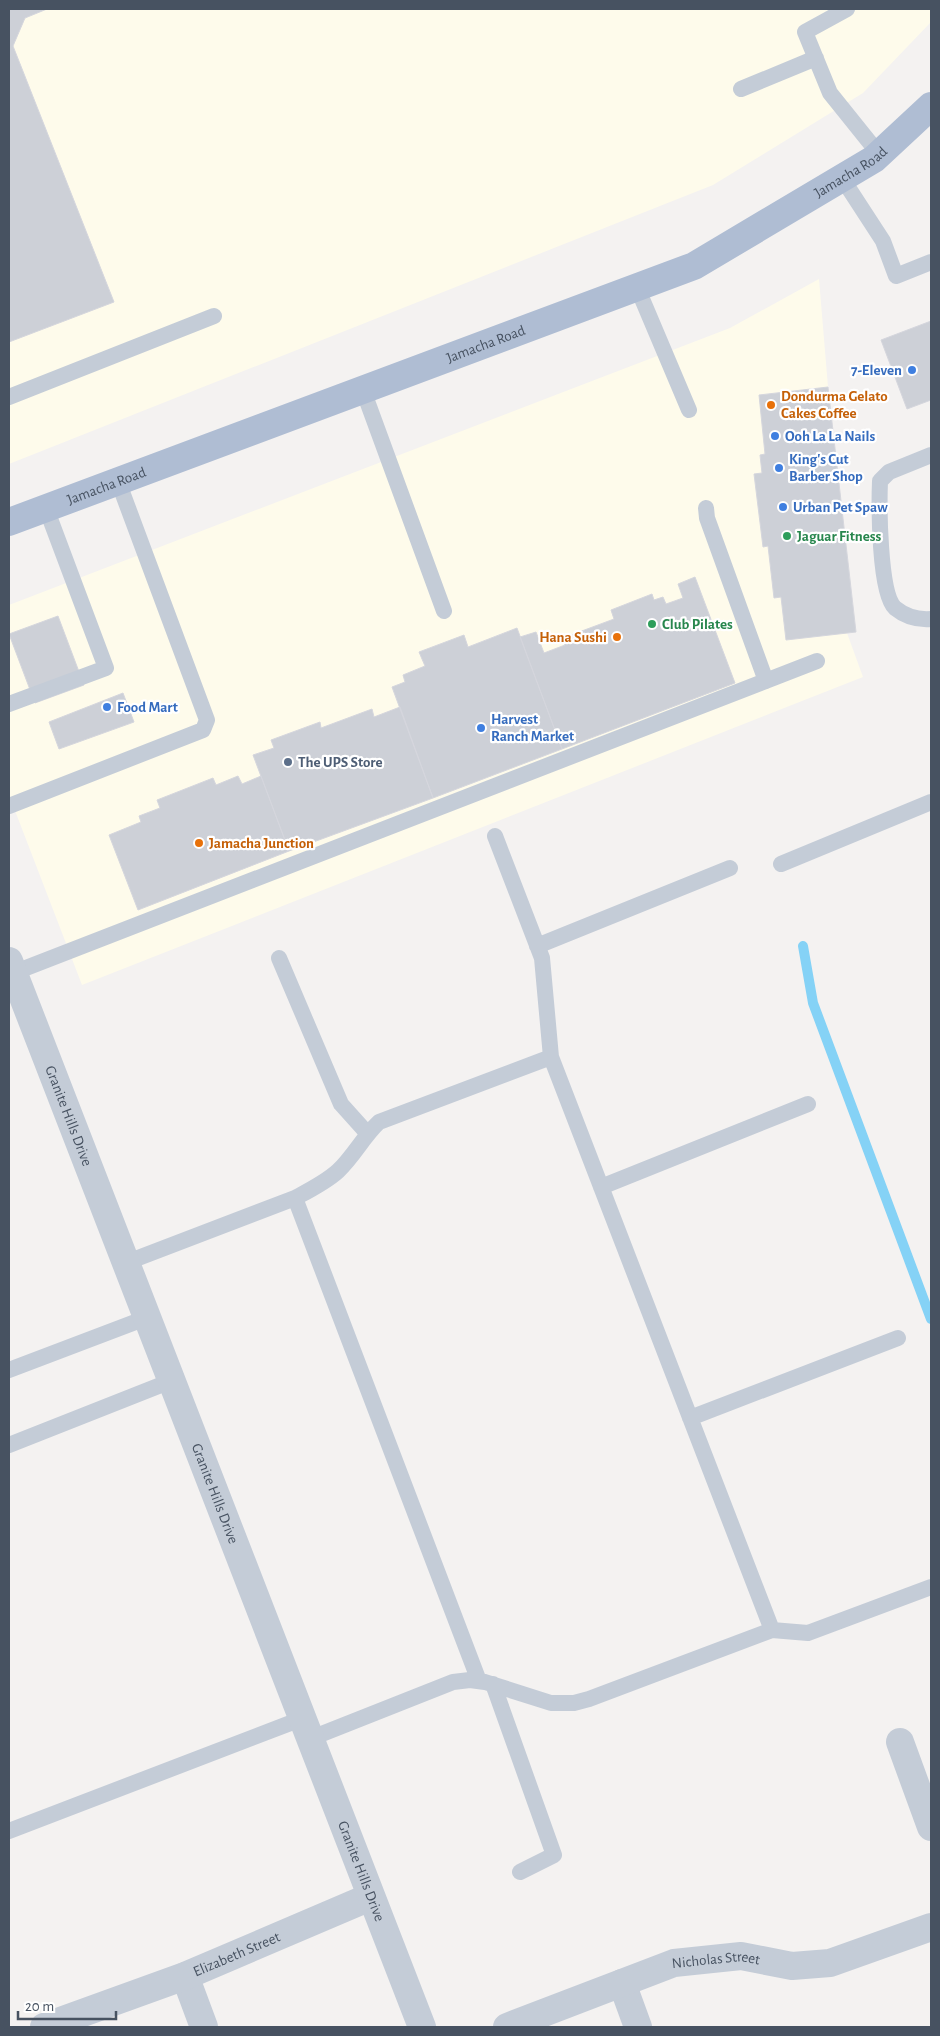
<svg xmlns="http://www.w3.org/2000/svg" width="940" height="2036" viewBox="0 0 940 2036" font-family="'Alegreya Sans',sans-serif">
  <style>
    .commercial { fill: #fefbeb }
    .lines { fill: none; stroke-linecap: round; stroke-linejoin: round }
    .stream { stroke: #85d2f6; stroke-width: 10 }
    .building { fill: #cdd0d7; stroke: #d5d6dd }
    .service { stroke: #c4ccd7; stroke-width: 16 }
    .minor { stroke: #c4ccd7; stroke-width: 28 }
    .tertiary { stroke: #c4ccd7; stroke-width: 28 }
    .primary { stroke: #afbdd3; stroke-width: 28 }
    .shop-dot { fill: #3f7fe0; stroke: #fff; stroke-width: 2 }
    .food-dot { fill: #e8710a; stroke: #fff; stroke-width: 2 }
    .leisure-dot { fill: #2e9e5b; stroke: #fff; stroke-width: 2 }
    .service-dot { fill: #5c6f8a; stroke: #fff; stroke-width: 2 }
    .labels { text-anchor: middle; stroke-width: 4.5; stroke-linejoin: round; paint-order: stroke }
    .street-label { font-size: 15px; fill: #475261; stroke: #fff }
    .shop-label { font-size: 15px; font-weight: bold; fill: #366cbe; stroke: #fff; text-anchor: start }
    .food-label { font-size: 15px; font-weight: bold; fill: #c56008; stroke: #fff; text-anchor: start }
    .leisure-label { font-size: 15px; font-weight: bold; fill: #27864d; stroke: #fff; text-anchor: start }
    .service-label { font-size: 15px; font-weight: bold; fill: #4e5e75; stroke: #fff; text-anchor: start }
  </style>
  <rect width="100%" height="100%" fill="#f4f2f1"/>
  <path class="commercial" d="M 9,9 L 931,9 L 931,22 L 863,93 L 713,185 L 9,464 Z
    M 819,279 L 828,387 L 856,632 L 847,633 L 863,677 L 82,985 L 9,795 L 9,605 L 730,328 Z"/>
  <g class="lines">
    <path class="stream" d="M 803,946 L 813,1003 L 931,1319"/>
  </g>
  <path class="building" d="M 9,9 L 47,9 L 25,18 L 13,46 L 114,302 L 9,342 Z
    M 931,321 L 931,400 L 907,409 L 881,340 Z
    M 828,387 L 856,632 L 786,640 L 781,597 L 774,598 L 768,546 L 763,547 L 754,474 L 762,473 L 760,455 L 765,454 L 759,395 Z
    M 695,577 L 735,683 L 562,749 L 520,637 L 536,632 L 544,653 L 565,645 L 563,638 L 614,619 L 611,610 L 652,594 L 654,600 L 663,597 L 666,604 L 683,598 L 678,584 Z
    M 58,616 L 84,685 L 35,703 L 9,634 Z
    M 517,628 L 562,749 L 433,798 L 392,687 L 405,682 L 403,675 L 425,666 L 419,652 L 464,635 L 468,647 Z
    M 123,693 L 134,722 L 59,749 L 49,722 Z
    M 400,707 L 433,798 L 289,851 L 253,755 L 274,748 L 271,740 L 320,722 L 321,728 L 372,709 L 374,717 Z
    M 238,776 L 242,784 L 261,776 L 289,851 L 138,910 L 109,835 L 141,822 L 139,816 L 160,808 L 157,800 L 213,778 L 216,785 Z"/>
  <g class="lines">
    <path class="service" d="M 847,9 L 805,32 L 830,93 L 879,154
      M 741,89 L 816,58
      M 842,178 L 883,241 L 896,276 L 931,262
      M 637,287 L 689,410
      M 363,390 L 444,611
      M 9,397 L 214,316
      M 931,455 L 889,472 L 880,481 C 879,505 879,593 895,608 C 906,617 918,620 931,619
      M 706,508 L 707,518 L 766,681
      M 9,704 L 106,668 L 46,508
      M 9,806 L 203,730 L 207,720 L 118,481
      M 495,836 L 542,958 L 551,1057
      M 781,864 L 931,802
      M 537,946 L 730,868
      M 279,958 L 341,1104 L 367,1133
      M 13,973 L 817,661
      M 601,1187 L 808,1104
      M 295,1198 L 479,1681
      M 125,1263 L 295,1198 C 310,1190 326,1182 338,1171 C 354,1156 363,1137 379,1122 L 551,1057 L 772,1630 L 589,1699 L 574,1703 L 551,1703 L 485,1682 L 470,1680 L 453,1682 L 309,1739
      M 9,1370 L 146,1318
      M 690,1418 L 898,1338
      M 9,1445 L 171,1381
      M 772,1630 L 808,1633 L 931,1587
      M 493,1684 L 554,1855 L 520,1872
      M 9,1831 L 301,1719"/>
    <g class="minor">
      <path d="M 900,1742 L 931,1827"/>
      <path d="M 185,1976 L 204,2027"/>
      <path d="M 622,1983 L 638,2027"/>
      <path id="s1" d="M 44,2027 L 185,1976 L 370,1897"/>
      <path id="s2" d="M 507,2027 L 674,1963 L 741,1956 L 792,1966 L 830,1963 L 931,1927"/>
    </g>
    <path class="tertiary" id="s3" d="M 9,961 L 422,2027"/>
    <path class="primary" id="s4" d="M 9,522 L 694,266 L 874,159 L 931,106"/>
  </g>
  <g class="shop-dot">
    <circle cx="912" cy="370" r="5"/>
    <circle cx="775" cy="436" r="5"/>
    <circle cx="779" cy="468" r="5"/>
    <circle cx="783" cy="507" r="5"/>
    <circle cx="107" cy="707" r="5"/>
    <circle cx="481" cy="728" r="5"/>
  </g>
  <g class="food-dot">
    <circle cx="771" cy="405" r="5"/>
    <circle cx="617" cy="637" r="5"/>
    <circle cx="199" cy="843" r="5"/>
  </g>
  <g class="leisure-dot">
    <circle cx="787" cy="536" r="5"/>
    <circle cx="652" cy="624" r="5"/>
  </g>
  <circle class="service-dot" cx="288" cy="762" r="5"/>
  <g class="labels">
    <g class="street-label">
      <text dy="5" stroke="none"><textPath href="#s4" startOffset="914">Jamacha Road</textPath></text>
      <text dy="5" stroke="none"><textPath href="#s4" startOffset="509">Jamacha Road</textPath></text>
      <text dy="5" stroke="none"><textPath href="#s4" startOffset="104">Jamacha Road</textPath></text>
      <text dy="5" stroke="none"><textPath href="#s3" startOffset="166">Granite Hills Drive</textPath></text>
      <text dy="5" stroke="none"><textPath href="#s3" startOffset="571">Granite Hills Drive</textPath></text>
      <text dy="5" stroke="none"><textPath href="#s3" startOffset="976">Granite Hills Drive</textPath></text>
      <text dy="5" stroke="none"><textPath href="#s1" startOffset="206">Elizabeth Street</textPath></text>
      <text dy="5" stroke="none"><textPath href="#s2" startOffset="221">Nicholas Street</textPath></text>
    </g>
    <g class="shop-label">
      <text x="902" y="375" text-anchor="end">7-Eleven</text>
      <text x="785" y="441">Ooh La La Nails</text>
      <text x="789" y="464">King's Cut<tspan x="789" dy="17">Barber Shop</tspan></text>
      <text x="793" y="512">Urban Pet Spaw</text>
      <text x="117" y="712">Food Mart</text>
      <text x="491" y="724">Harvest<tspan x="491" dy="17">Ranch Market</tspan></text>
    </g>
    <g class="food-label">
      <text x="781" y="401">Dondurma Gelato<tspan x="781" dy="17">Cakes Coffee</tspan></text>
      <text x="607" y="642" text-anchor="end">Hana Sushi</text>
      <text x="209" y="848">Jamacha Junction</text>
    </g>
    <g class="leisure-label">
      <text x="797" y="541">Jaguar Fitness</text>
      <text x="662" y="629">Club Pilates</text>
    </g>
    <g class="service-label">
      <text x="298" y="767">The UPS Store</text>
    </g>
  </g>
  <rect width="940" height="2036" fill="none" stroke="#475261" stroke-width="20"/>
  <path d="M18 2011v8h98v-8" fill="none" stroke="#475261" stroke-width="2.5"/>
  <text x="25" y="2011" font-size="15" fill="#475261" stroke="#ffffff" stroke-width="4" paint-order="stroke">20 m</text>
</svg>
